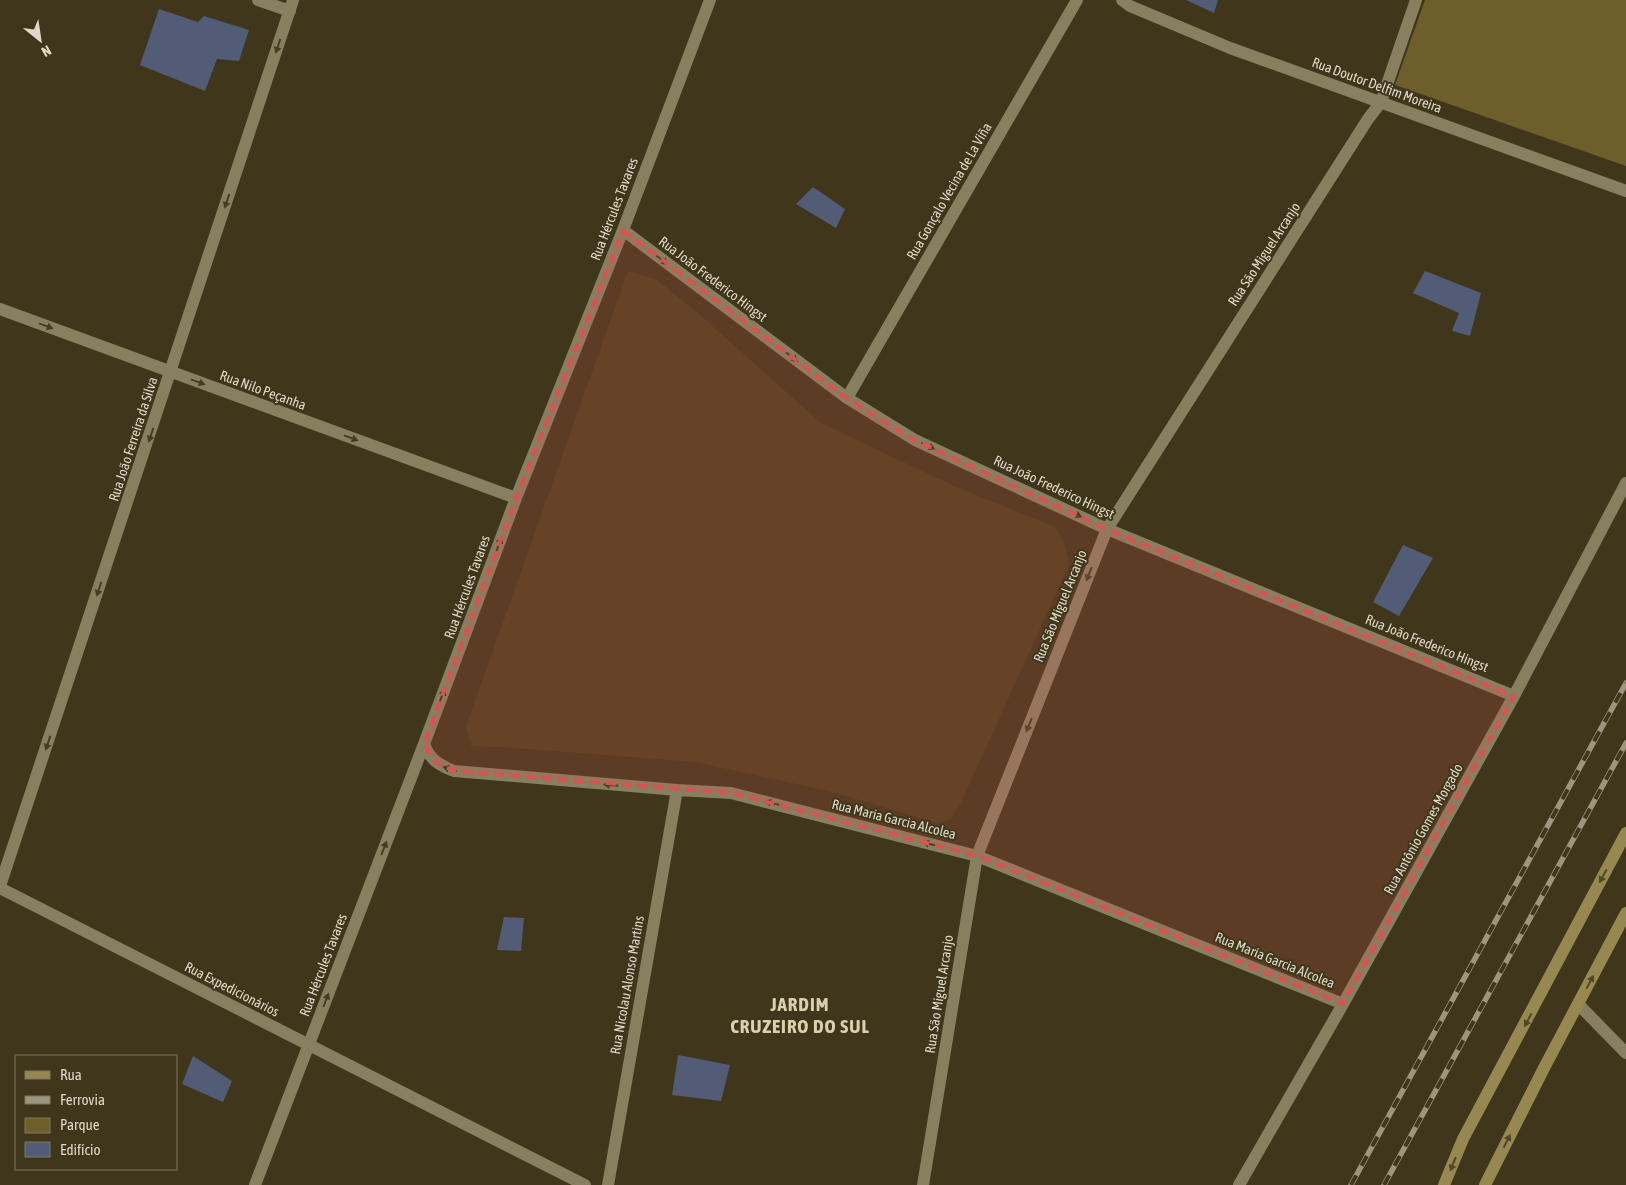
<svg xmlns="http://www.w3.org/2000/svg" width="1626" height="1185" viewBox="0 0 1626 1185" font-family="'Asap Condensed',sans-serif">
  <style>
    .built { fill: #4a3f1c }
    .green { fill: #6d5e2b }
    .building { fill: #525c76 }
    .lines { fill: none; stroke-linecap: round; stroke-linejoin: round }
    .street { stroke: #887f61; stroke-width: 12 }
    .secondary { stroke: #978750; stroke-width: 12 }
    .rail-casing { stroke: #9c9681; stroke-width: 5.5 }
    .rail { stroke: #3f361b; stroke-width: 4; stroke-dasharray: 11; stroke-linecap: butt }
    .oneway { fill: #463d22 }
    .oneway2 { fill: #514626 }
    .marked { fill: #d85450; fill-opacity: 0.2; stroke: #d85450; stroke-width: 4; stroke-dasharray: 10 6; stroke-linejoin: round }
    .labels { text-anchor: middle; stroke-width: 4; stroke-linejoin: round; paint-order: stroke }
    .street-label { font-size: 14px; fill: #ded9c9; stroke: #3f361b }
    .district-label { font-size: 19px; font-weight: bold; letter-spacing: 1px; fill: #dad0b0; stroke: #3f361b }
  </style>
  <rect width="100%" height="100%" fill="#3f361b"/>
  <path class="built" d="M 628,271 L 656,279 L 699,314 L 821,423 L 952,485 L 1055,527 L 1065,544 L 1069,565 L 960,805 L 951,819 L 938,823 L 829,791 L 695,762 L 500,747 L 471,746 L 466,726 Z"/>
  <path class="green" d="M 1425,0 L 1626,0 L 1626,166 L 1395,85 Z"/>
  <path class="building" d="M 1186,0 L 1218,0 L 1214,13 Z
    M 159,9 L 198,22 L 204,16 L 249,30 L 239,61 L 217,59 L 205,91 L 140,65 Z
    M 813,187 L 845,209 L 836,228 L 796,204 Z
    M 1425,271 L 1481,293 L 1470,336 L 1452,331 L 1459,313 L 1413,293 Z
    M 1403,545 L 1433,558 L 1399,616 L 1373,602 Z
    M 504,917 L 524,918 L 521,951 L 497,950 Z
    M 678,1055 L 730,1065 L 721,1101 L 672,1095 Z
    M 193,1056 L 232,1081 L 223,1102 L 182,1084 Z"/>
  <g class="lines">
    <path class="street" d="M 258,0 L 290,11
      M 1122,0 L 1130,6 L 1230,48 L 1626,191
      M 623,230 L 847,398 L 915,440 L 1107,529 L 1514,696
      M 0,309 L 516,498
      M 847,398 L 1077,0
      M 424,744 C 430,760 439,765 454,771 L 677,790 L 731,793 L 977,856 L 1343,1004
      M 0,886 L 293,0
      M 0,888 L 585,1185
      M 1578,1004 L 1626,1053
      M 255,1185 L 424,744 L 516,498 L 623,230 L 710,0
      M 608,1185 L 677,790
      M 923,1185 L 977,856 L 1107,529 L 1368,119 L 1381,102 L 1416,0
      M 1239,1185 L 1343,1004 L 1514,696 L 1626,483"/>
    <path class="secondary" d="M 1444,1185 L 1463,1139 L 1626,833
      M 1485,1185 L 1544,1068 L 1626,913"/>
    <g class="rail-casing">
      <path id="rail" d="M 1351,1185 L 1626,683
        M 1384,1185 L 1626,743"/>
    </g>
    <use href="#rail" class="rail"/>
  </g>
  <defs><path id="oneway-solid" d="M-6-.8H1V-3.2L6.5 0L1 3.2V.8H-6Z" transform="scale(1.25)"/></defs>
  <g class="oneway">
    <use href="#oneway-solid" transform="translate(278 46) rotate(108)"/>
    <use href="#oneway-solid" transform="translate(227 201) rotate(108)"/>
    <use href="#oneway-solid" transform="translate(662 260) rotate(37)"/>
    <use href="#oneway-solid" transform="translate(46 326) rotate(20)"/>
    <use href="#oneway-solid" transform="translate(792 357) rotate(37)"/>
    <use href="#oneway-solid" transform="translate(198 382) rotate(20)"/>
    <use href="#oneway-solid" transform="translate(151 435) rotate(108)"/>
    <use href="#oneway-solid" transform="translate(351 438) rotate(20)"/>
    <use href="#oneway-solid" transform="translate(928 446) rotate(25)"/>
    <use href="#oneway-solid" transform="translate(1075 514) rotate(25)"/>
    <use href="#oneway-solid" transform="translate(499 544) rotate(-70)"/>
    <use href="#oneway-solid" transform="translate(1089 574) rotate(112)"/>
    <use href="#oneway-solid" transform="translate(99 589) rotate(108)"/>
    <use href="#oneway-solid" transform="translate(442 696) rotate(-69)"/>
    <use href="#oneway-solid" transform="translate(1029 725) rotate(112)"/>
    <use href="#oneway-solid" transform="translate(48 743) rotate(108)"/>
    <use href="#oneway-solid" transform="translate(450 769) rotate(-162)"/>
    <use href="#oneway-solid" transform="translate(611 785) rotate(-175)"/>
    <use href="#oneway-solid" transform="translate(772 803) rotate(-166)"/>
    <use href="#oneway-solid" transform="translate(930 844) rotate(-166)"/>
    <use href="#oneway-solid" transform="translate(384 848) rotate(-69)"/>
    <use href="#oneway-solid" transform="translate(326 1000) rotate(-69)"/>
  </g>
  <g class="oneway2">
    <use href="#oneway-solid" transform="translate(1603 876) rotate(118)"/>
    <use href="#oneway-solid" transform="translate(1590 982) rotate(-62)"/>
    <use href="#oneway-solid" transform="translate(1528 1020) rotate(118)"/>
    <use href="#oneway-solid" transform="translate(1507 1141) rotate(-63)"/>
    <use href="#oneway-solid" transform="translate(1453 1164) rotate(112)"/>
  </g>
  <path class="marked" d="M 623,230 L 847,398 L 915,440 L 1107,529 L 1514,696 L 1343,1004 L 977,856 L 731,793 L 454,771 L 435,762 L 424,744 L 516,498 Z"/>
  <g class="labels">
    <g class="street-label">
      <text transform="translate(1377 85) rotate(20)" y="5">Rua Doutor Delfim Moreira</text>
      <text transform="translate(949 191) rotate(-60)" y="5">Rua Gonçalo Vecina de La Viña</text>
      <text transform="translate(614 209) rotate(-69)" y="5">Rua Hércules Tavares</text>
      <text transform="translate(1264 254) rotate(-57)" y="5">Rua São Miguel Arcanjo</text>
      <text transform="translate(713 279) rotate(37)" y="5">Rua João Frederico Hingst</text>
      <text transform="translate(263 390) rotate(20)" y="5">Rua Nilo Peçanha</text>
      <text transform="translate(133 439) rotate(-72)" y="5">Rua João Ferreira da Silva</text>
      <text transform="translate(1054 487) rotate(25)" y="5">Rua João Frederico Hingst</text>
      <text transform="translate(467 587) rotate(-70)" y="5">Rua Hércules Tavares</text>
      <text transform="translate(1060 606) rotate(-68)" y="5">Rua São Miguel Arcanjo</text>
      <text transform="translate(1427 643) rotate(22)" y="5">Rua João Frederico Hingst</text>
      <text transform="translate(894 819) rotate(14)" y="5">Rua Maria Garcia Alcolea</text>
      <text transform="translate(1423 829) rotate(-61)" y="5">Rua Antônio Gomes Morgado</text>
      <text transform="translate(1275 960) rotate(22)" y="5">Rua Maria Garcia Alcolea</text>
      <text transform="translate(323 965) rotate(-69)" y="5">Rua Hércules Tavares</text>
      <text transform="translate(627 985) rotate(-80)" y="5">Rua Nicolau Alonso Martins</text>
      <text transform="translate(232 989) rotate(27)" y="5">Rua Expedicionários</text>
      <text transform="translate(939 994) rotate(-81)" y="5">Rua São Miguel Arcanjo</text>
    </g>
    <g class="district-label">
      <text x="800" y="1011">JARDIM<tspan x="800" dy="22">CRUZEIRO DO SUL</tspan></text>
    </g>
  </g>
  <rect x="15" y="1055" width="162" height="115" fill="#3f361b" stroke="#7f7761"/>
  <rect x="25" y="1071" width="25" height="8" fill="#978750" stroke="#7f7761"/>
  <text x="60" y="1080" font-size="15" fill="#ded9c9">Rua</text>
  <rect x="25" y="1096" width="25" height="8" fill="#9c9681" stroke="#7f7761"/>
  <text x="60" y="1105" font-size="15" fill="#ded9c9">Ferrovia</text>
  <rect x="25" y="1118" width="25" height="15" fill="#6d5e2b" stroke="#7f7761"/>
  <text x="60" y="1130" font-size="15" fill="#ded9c9">Parque</text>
  <rect x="25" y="1142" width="25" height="15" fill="#525c76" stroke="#7f7761"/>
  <text x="60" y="1155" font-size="15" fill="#ded9c9">Edifício</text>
  <g transform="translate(40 40) rotate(150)" stroke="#3f361b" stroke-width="4" paint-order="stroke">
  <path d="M0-4L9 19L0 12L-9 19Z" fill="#ded9c9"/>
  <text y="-8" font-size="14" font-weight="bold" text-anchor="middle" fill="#ded9c9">N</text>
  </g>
</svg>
